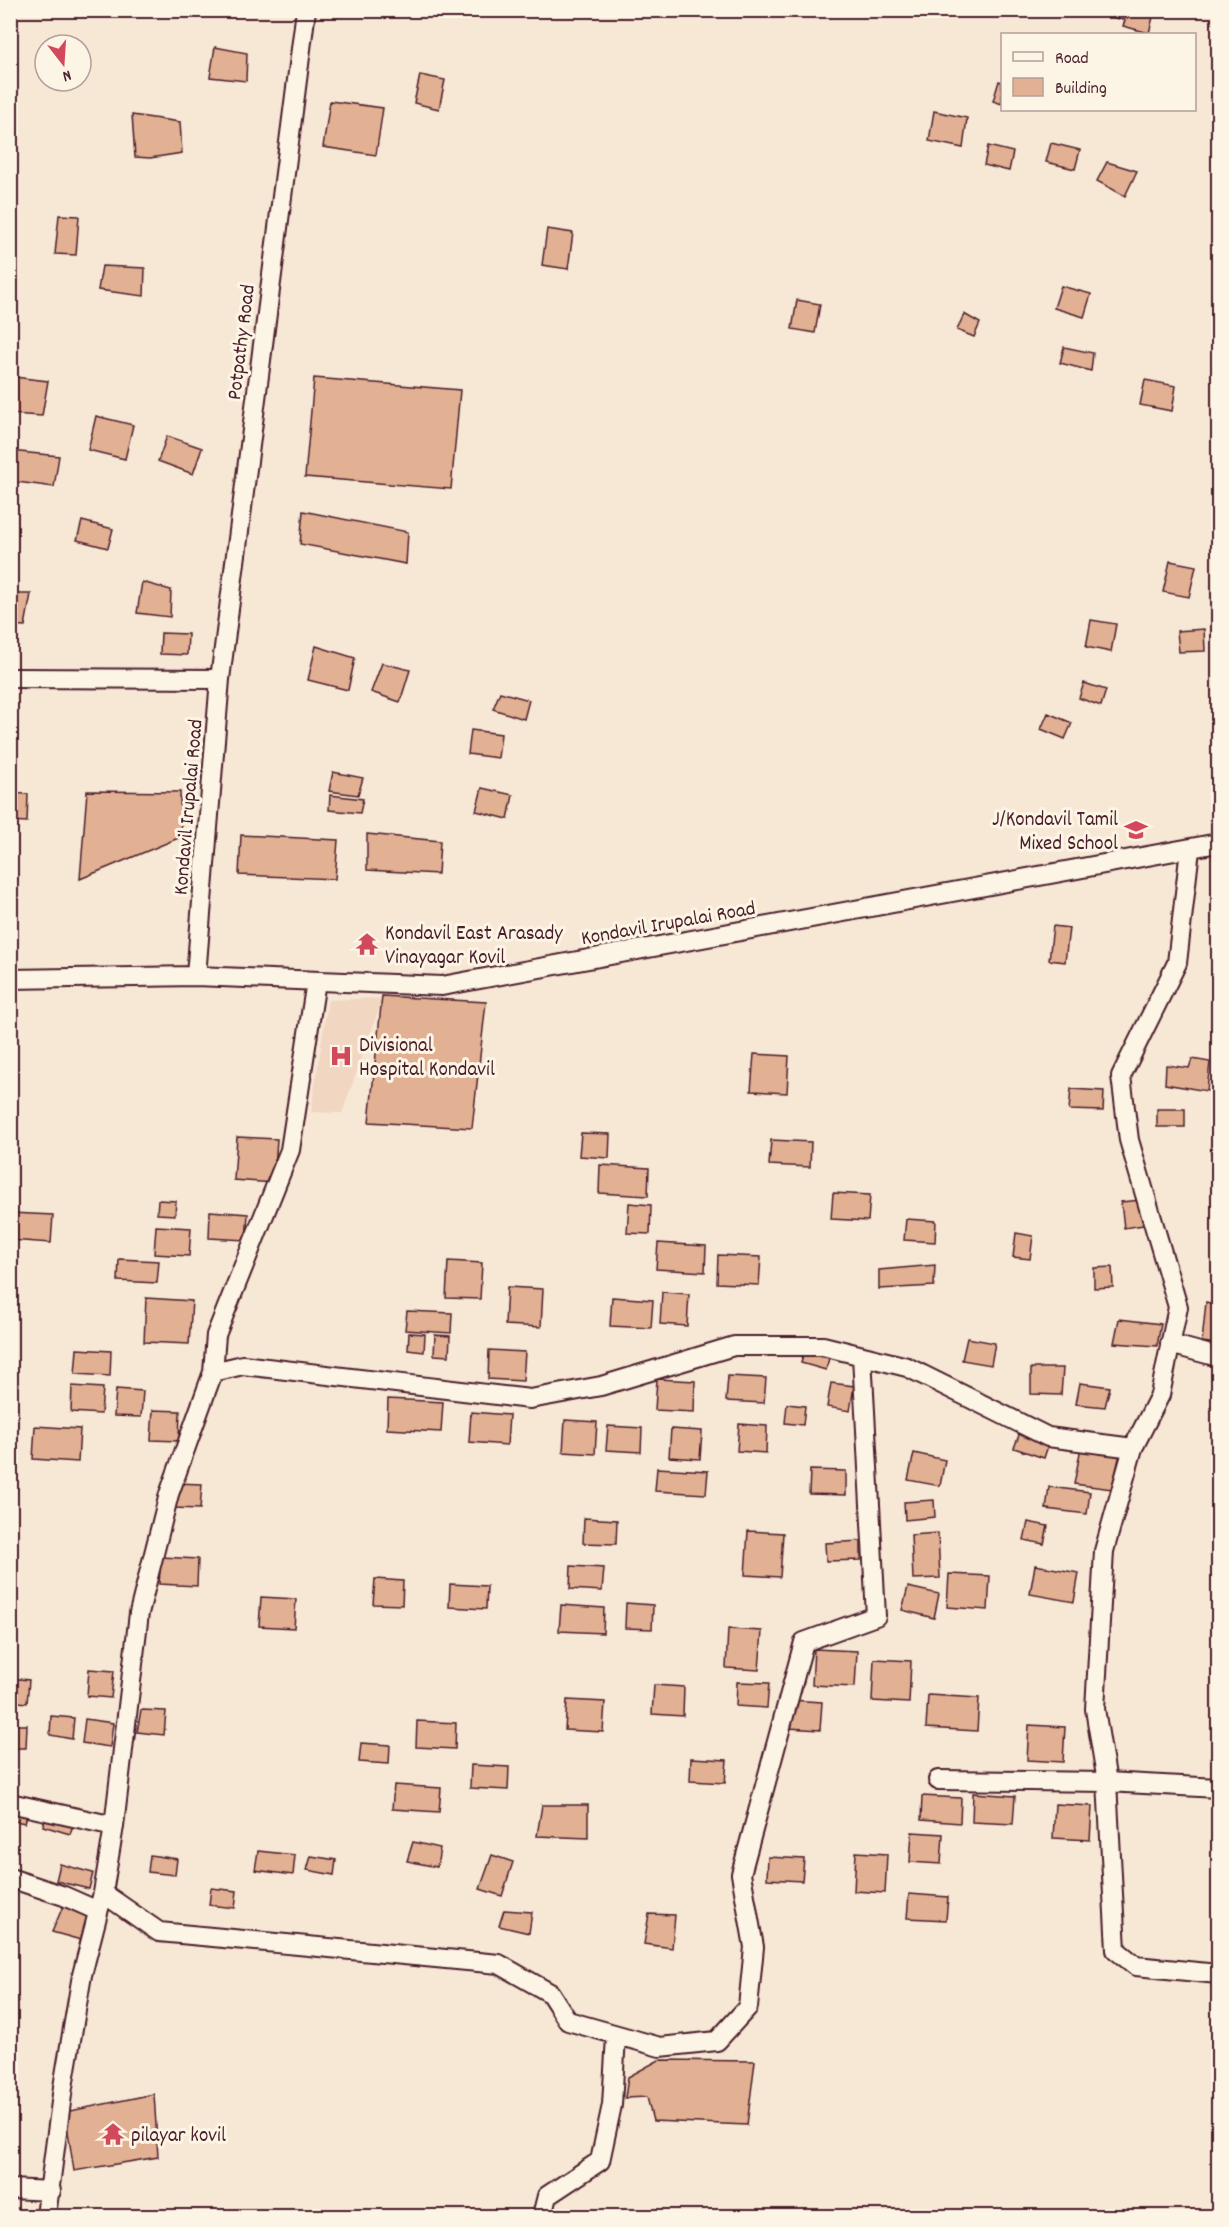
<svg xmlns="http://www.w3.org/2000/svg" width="1229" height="2227" viewBox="0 0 1229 2227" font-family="Dekko,sans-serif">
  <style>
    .built { fill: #f1d6c1 }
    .building { fill: #e2b093; stroke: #4a1f2b; stroke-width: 1.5 }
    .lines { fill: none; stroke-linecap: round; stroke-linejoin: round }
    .minor-casing { stroke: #4a1f2b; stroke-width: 22 }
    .minor { stroke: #fcf5e5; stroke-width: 18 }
    .labels { text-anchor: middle; stroke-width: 6; stroke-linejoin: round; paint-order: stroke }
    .street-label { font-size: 21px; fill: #4a1f2b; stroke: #fcf5e5 }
    .poi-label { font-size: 21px; fill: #4a1f2b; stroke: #fcf5e5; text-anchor: start }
  </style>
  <rect width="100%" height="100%" fill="#f7e7d5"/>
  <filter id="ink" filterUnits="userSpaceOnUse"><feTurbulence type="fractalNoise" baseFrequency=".0167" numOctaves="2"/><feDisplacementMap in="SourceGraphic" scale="12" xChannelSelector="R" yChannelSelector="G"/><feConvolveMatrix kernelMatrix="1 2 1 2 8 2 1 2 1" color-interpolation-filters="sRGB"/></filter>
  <g filter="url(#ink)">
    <path class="built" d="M 383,998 L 342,1113 L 311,1112 L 328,1000 Z"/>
    <path class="building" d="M 1117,10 L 1144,10 L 1154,13 L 1149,33 L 1123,26 L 1125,20 L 1115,18 Z
      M 215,47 L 247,53 L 246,81 L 210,77 Z
      M 420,75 L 445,80 L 439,109 L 414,103 Z
      M 999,81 L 1002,82 L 1002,104 L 993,101 Z
      M 330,101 L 383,108 L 376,155 L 323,147 Z
      M 934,111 L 967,118 L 963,148 L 929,141 Z
      M 132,115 L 180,122 L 182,153 L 150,158 L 135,157 Z
      M 1051,143 L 1080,150 L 1075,169 L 1046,162 Z
      M 988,146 L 1013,152 L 1009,171 L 984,165 Z
      M 1107,162 L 1137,171 L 1125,196 L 1097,181 Z
      M 59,215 L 79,216 L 76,255 L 55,254 Z
      M 547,229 L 573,233 L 568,269 L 542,265 Z
      M 102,266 L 145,268 L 144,296 L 98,290 Z
      M 1061,286 L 1091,294 L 1084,317 L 1054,308 Z
      M 797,300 L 820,304 L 815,333 L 792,329 Z
      M 964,314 L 980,323 L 974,337 L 957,330 Z
      M 1064,347 L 1093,353 L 1091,371 L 1060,363 Z
      M 14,377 L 48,381 L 42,416 L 10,414 Z
      M 314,378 L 460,390 L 451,489 L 305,477 Z
      M 1145,380 L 1176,386 L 1172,411 L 1140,405 Z
      M 96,416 L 133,425 L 125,459 L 88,450 Z
      M 167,436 L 202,448 L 193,474 L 158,461 Z
      M 10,451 L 59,456 L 54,487 L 10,481 Z
      M 303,511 L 408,532 L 406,564 L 300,544 Z
      M 82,521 L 113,529 L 108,548 L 77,540 Z
      M 1170,561 L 1196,566 L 1189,597 L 1163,592 Z
      M 142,582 L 171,590 L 170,617 L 137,613 Z
      M 10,594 L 31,594 L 25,626 L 10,625 Z
      M 1091,620 L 1116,624 L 1111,652 L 1086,647 Z
      M 1204,629 L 1205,651 L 1179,652 L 1177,631 Z
      M 161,633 L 188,634 L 187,655 L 160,654 Z
      M 316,646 L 355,658 L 348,690 L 308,680 Z
      M 382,663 L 410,670 L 400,702 L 371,692 Z
      M 1084,683 L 1106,690 L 1101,706 L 1079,698 Z
      M 500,692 L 529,700 L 524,719 L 493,709 Z
      M 1048,713 L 1072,723 L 1065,739 L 1041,729 Z
      M 471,730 L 501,734 L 498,758 L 468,754 Z
      M 333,772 L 363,778 L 358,795 L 329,791 Z
      M 482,788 L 513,795 L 508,819 L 476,811 Z
      M 87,791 L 180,792 L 181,837 L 80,879 Z
      M 10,793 L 28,794 L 27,822 L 10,821 Z
      M 330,795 L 363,799 L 360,813 L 329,810 Z
      M 367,834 L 440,841 L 438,874 L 367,870 Z
      M 241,835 L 338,840 L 335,879 L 239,875 Z
      M 1053,926 L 1069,928 L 1065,962 L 1049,960 Z
      M 382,996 L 486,1002 L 472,1128 L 369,1122 Z
      M 754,1054 L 789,1056 L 787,1093 L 751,1091 Z
      M 1192,1059 L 1210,1062 L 1207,1091 L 1165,1084 L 1166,1065 L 1189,1068 Z
      M 1071,1089 L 1104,1091 L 1103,1111 L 1069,1110 Z
      M 1157,1109 L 1185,1109 L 1185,1127 L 1157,1127 Z
      M 1213,1118 L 1218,1119 L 1218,1153 L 1211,1153 Z
      M 581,1133 L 610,1134 L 609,1158 L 579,1156 Z
      M 237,1137 L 277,1139 L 274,1183 L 234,1180 Z
      M 771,1140 L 811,1142 L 810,1167 L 769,1165 Z
      M 600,1165 L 649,1168 L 648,1196 L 599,1193 Z
      M 833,1193 L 870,1195 L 868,1221 L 831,1219 Z
      M 158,1200 L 176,1201 L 175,1215 L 157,1214 Z
      M 1141,1200 L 1143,1225 L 1124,1228 L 1121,1202 Z
      M 629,1203 L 651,1205 L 650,1234 L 627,1233 Z
      M 210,1211 L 248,1214 L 246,1240 L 209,1238 Z
      M 10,1213 L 53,1215 L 51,1243 L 10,1240 Z
      M 906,1219 L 936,1221 L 935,1242 L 904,1240 Z
      M 156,1226 L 191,1228 L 189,1256 L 154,1254 Z
      M 1016,1233 L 1033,1236 L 1030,1259 L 1013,1257 Z
      M 658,1243 L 706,1246 L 705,1272 L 656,1269 Z
      M 718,1255 L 761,1257 L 759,1285 L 717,1283 Z
      M 119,1259 L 159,1261 L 157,1283 L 118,1281 Z
      M 448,1261 L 482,1263 L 480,1299 L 446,1298 Z
      M 935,1265 L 934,1286 L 879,1289 L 879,1270 Z
      M 1112,1267 L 1113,1287 L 1094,1288 L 1094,1268 Z
      M 507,1287 L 543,1289 L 541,1327 L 505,1325 Z
      M 662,1292 L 689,1294 L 687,1326 L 660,1324 Z
      M 612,1297 L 653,1300 L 651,1328 L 610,1326 Z
      M 146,1298 L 192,1301 L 189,1344 L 144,1342 Z
      M 1206,1302 L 1218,1305 L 1218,1344 L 1202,1342 Z
      M 407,1311 L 452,1313 L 451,1333 L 405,1330 Z
      M 1119,1319 L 1161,1324 L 1157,1346 L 1114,1343 Z
      M 409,1333 L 425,1334 L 424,1352 L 408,1350 Z
      M 435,1335 L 450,1336 L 449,1356 L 434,1355 Z
      M 967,1338 L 995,1343 L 991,1365 L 962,1360 Z
      M 805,1348 L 830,1354 L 826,1370 L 801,1363 Z
      M 77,1349 L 111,1351 L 110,1376 L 75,1374 Z
      M 489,1350 L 525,1352 L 523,1381 L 488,1379 Z
      M 1031,1368 L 1063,1368 L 1061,1395 L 1031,1394 Z
      M 728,1376 L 766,1378 L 764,1403 L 726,1401 Z
      M 657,1379 L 695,1381 L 694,1412 L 655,1410 Z
      M 831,1383 L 854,1386 L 850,1411 L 827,1407 Z
      M 1080,1383 L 1110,1387 L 1105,1407 L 1076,1404 Z
      M 72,1386 L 103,1388 L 101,1414 L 71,1412 Z
      M 116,1389 L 143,1391 L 141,1417 L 114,1416 Z
      M 388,1399 L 443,1402 L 441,1432 L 387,1429 Z
      M 787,1404 L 805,1406 L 803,1425 L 785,1423 Z
      M 153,1410 L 180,1411 L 179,1441 L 151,1440 Z
      M 471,1412 L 509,1415 L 507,1445 L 469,1442 Z
      M 565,1420 L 597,1422 L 595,1454 L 563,1452 Z
      M 739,1424 L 767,1426 L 766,1453 L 737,1451 Z
      M 35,1426 L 80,1429 L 78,1462 L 33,1459 Z
      M 608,1426 L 642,1428 L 641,1452 L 606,1450 Z
      M 671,1429 L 702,1431 L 700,1459 L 669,1457 Z
      M 1021,1430 L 1049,1443 L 1044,1458 L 1014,1448 Z
      M 1081,1447 L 1120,1454 L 1112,1489 L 1074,1484 Z
      M 914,1453 L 945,1460 L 940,1486 L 908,1480 Z
      M 657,1468 L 708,1471 L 706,1494 L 655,1491 Z
      M 810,1470 L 846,1471 L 846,1495 L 809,1494 Z
      M 175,1483 L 202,1484 L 200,1509 L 173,1508 Z
      M 1049,1487 L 1090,1492 L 1087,1514 L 1046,1509 Z
      M 934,1500 L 935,1517 L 905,1520 L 904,1502 Z
      M 584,1518 L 617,1520 L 616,1544 L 583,1543 Z
      M 1028,1522 L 1048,1526 L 1044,1544 L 1024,1540 Z
      M 748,1531 L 783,1533 L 780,1577 L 745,1575 Z
      M 938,1533 L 940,1578 L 913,1579 L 911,1535 Z
      M 861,1541 L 861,1560 L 826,1561 L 825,1543 Z
      M 161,1557 L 198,1559 L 197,1586 L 159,1584 Z
      M 1035,1565 L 1079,1573 L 1074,1602 L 1030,1594 Z
      M 571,1566 L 604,1568 L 602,1591 L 570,1589 Z
      M 949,1574 L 990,1576 L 988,1610 L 947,1607 Z
      M 375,1579 L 403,1581 L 402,1605 L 373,1604 Z
      M 450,1584 L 487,1586 L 486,1609 L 449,1607 Z
      M 908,1587 L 939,1594 L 934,1618 L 902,1610 Z
      M 261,1597 L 296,1599 L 294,1628 L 259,1626 Z
      M 626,1603 L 653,1605 L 652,1629 L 625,1628 Z
      M 561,1605 L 604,1608 L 603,1633 L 559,1631 Z
      M 728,1629 L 762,1631 L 759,1670 L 726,1668 Z
      M 814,1649 L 857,1651 L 855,1687 L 812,1685 Z
      M 874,1659 L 911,1661 L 909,1703 L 872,1701 Z
      M 89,1669 L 114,1671 L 111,1698 L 87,1696 Z
      M 10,1678 L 29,1680 L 27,1703 L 10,1701 Z
      M 737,1682 L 769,1683 L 767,1708 L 736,1706 Z
      M 654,1685 L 684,1687 L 683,1716 L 652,1714 Z
      M 928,1695 L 979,1698 L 977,1731 L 926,1728 Z
      M 567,1700 L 605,1702 L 603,1732 L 565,1730 Z
      M 790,1700 L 822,1702 L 820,1730 L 788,1728 Z
      M 141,1710 L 166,1711 L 164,1735 L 137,1732 Z
      M 51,1716 L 74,1718 L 72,1739 L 50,1735 Z
      M 85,1719 L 113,1723 L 110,1747 L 82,1743 Z
      M 417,1721 L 456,1723 L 455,1749 L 416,1747 Z
      M 10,1725 L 27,1725 L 26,1748 L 10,1748 Z
      M 1029,1725 L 1065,1727 L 1063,1762 L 1027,1760 Z
      M 361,1743 L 390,1745 L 389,1764 L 359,1762 Z
      M 691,1758 L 727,1760 L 725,1783 L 690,1781 Z
      M 471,1765 L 509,1767 L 508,1790 L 470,1788 Z
      M 394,1785 L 441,1788 L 439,1812 L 392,1809 Z
      M 973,1793 L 1015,1796 L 1013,1824 L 972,1822 Z
      M 922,1796 L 961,1798 L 960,1823 L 921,1820 Z
      M 1055,1804 L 1092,1806 L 1090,1840 L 1053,1838 Z
      M 542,1805 L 588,1805 L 588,1838 L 537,1836 Z
      M 10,1806 L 28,1810 L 25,1823 L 10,1820 Z
      M 47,1813 L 74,1822 L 70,1834 L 43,1826 Z
      M 912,1832 L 943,1834 L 941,1864 L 910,1862 Z
      M 413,1842 L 440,1848 L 437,1867 L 407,1861 Z
      M 258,1851 L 295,1855 L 293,1875 L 255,1870 Z
      M 856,1852 L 887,1854 L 885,1893 L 854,1891 Z
      M 150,1855 L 177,1859 L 175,1875 L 148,1872 Z
      M 492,1855 L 513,1862 L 502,1896 L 480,1889 Z
      M 311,1856 L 336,1860 L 334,1875 L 307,1870 Z
      M 768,1857 L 804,1859 L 802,1881 L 767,1879 Z
      M 60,1864 L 93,1873 L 89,1889 L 56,1881 Z
      M 211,1888 L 237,1891 L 235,1908 L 209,1905 Z
      M 909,1894 L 948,1897 L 946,1920 L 907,1918 Z
      M 64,1904 L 91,1914 L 81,1940 L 52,1932 Z
      M 504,1910 L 532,1912 L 529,1933 L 499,1926 Z
      M 649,1914 L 675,1915 L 672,1948 L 644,1944 Z
      M 659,2060 L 755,2061 L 747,2125 L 653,2121 L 647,2097 L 625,2098 L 628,2077 Z
      M 154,2094 L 158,2157 L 74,2171 L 65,2112 Z"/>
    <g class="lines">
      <g class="minor-casing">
        <path id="minor" d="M 10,678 L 220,679 L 196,976 L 442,986 L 1218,843
          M 220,679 L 306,10
          M 1190,849 L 1177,963 L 1121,1076 L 1129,1140 L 1178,1307 L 1160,1395 L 1133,1448 L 1104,1551 L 1095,1709 L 1107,1782 L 1116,1950 L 1136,1966 L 1218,1974
          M 10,979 L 196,976
          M 316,981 L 290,1150 L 216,1335 L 213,1372 L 169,1494 L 139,1613 L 114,1826 L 103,1893 L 159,1932 L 499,1964 L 550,1993 L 568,2021 L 660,2047 L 717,2041 L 748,2007 L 754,1947 L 741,1874 L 804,1642 L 876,1616 L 862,1356
          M 1170,1344 L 1218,1357
          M 213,1372 L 243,1365 L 530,1399 L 601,1386 L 734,1346 L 823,1346 L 907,1367 L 1048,1437 L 1133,1448
          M 938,1780 L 1107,1782 L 1218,1788
          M 10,1803 L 114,1826
          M 10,1878 L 64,1896 L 98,1911
          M 10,2189 L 51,2191
          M 46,2216 L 63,2087 L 82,1975 L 103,1893
          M 542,2216 L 547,2196 L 600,2161 L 612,2105 L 616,2036"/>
      </g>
      <use href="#minor" class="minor"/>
    </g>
  </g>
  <defs>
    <g id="school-bare" transform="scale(1.8)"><path d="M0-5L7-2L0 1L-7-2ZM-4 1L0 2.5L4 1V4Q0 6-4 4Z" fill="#d1495b" stroke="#fcf5e5" stroke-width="2.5" paint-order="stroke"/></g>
    <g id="temple-bare" transform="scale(1.8)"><path d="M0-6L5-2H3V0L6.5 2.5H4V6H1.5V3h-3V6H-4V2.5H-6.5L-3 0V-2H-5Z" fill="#d1495b" stroke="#fcf5e5" stroke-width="2.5" paint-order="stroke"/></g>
    <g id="hospital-bare" transform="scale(1.8)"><path d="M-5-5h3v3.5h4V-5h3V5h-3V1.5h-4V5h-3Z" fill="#d1495b" stroke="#fcf5e5" stroke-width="2.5" paint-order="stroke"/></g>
  </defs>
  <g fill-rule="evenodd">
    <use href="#school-bare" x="1136" y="830"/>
    <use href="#temple-bare" x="367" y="944"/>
    <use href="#hospital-bare" x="341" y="1056"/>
    <use href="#temple-bare" x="113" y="2134"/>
  </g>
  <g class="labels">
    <g class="street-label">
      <text transform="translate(240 342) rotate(-83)" y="7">Potpathy Road</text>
      <text transform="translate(187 807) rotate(-85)" y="7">Kondavil Irupalai Road</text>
      <text transform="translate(668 922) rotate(-10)" y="7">Kondavil Irupalai Road</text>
    </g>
    <g class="poi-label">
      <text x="1118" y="825" text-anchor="end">J/Kondavil Tamil<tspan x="1118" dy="24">Mixed School</tspan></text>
      <text x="385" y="939">Kondavil East Arasady<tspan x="385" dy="24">Vinayagar Kovil</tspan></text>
      <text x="359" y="1051">Divisional<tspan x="359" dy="24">Hospital Kondavil</tspan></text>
      <text x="131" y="2141">pilayar kovil</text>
    </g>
  </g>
  <rect width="1229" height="2227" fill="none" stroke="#fcf5e5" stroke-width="36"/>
  <rect x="18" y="18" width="1193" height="2191" fill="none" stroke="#4a1f2b" stroke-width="2" filter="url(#ink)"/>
  <rect x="1001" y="33" width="195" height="78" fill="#fcf5e5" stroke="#b59f9b" stroke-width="1.5"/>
  <rect x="1013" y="52" width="30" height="9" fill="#fcf5e5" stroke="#b59f9b" stroke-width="1.5"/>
  <text x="1055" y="63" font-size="18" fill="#4a1f2b">Road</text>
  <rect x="1013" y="78" width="30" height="18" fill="#e2b093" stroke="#b59f9b" stroke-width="1.5"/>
  <text x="1055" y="93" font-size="18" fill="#4a1f2b">Building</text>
  <g transform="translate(63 63) rotate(163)"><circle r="28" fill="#fcf5e5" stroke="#b59f9b" stroke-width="1.5"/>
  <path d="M0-4.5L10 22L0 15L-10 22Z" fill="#d1495b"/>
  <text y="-9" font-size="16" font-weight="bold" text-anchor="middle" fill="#4a1f2b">N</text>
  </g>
</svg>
